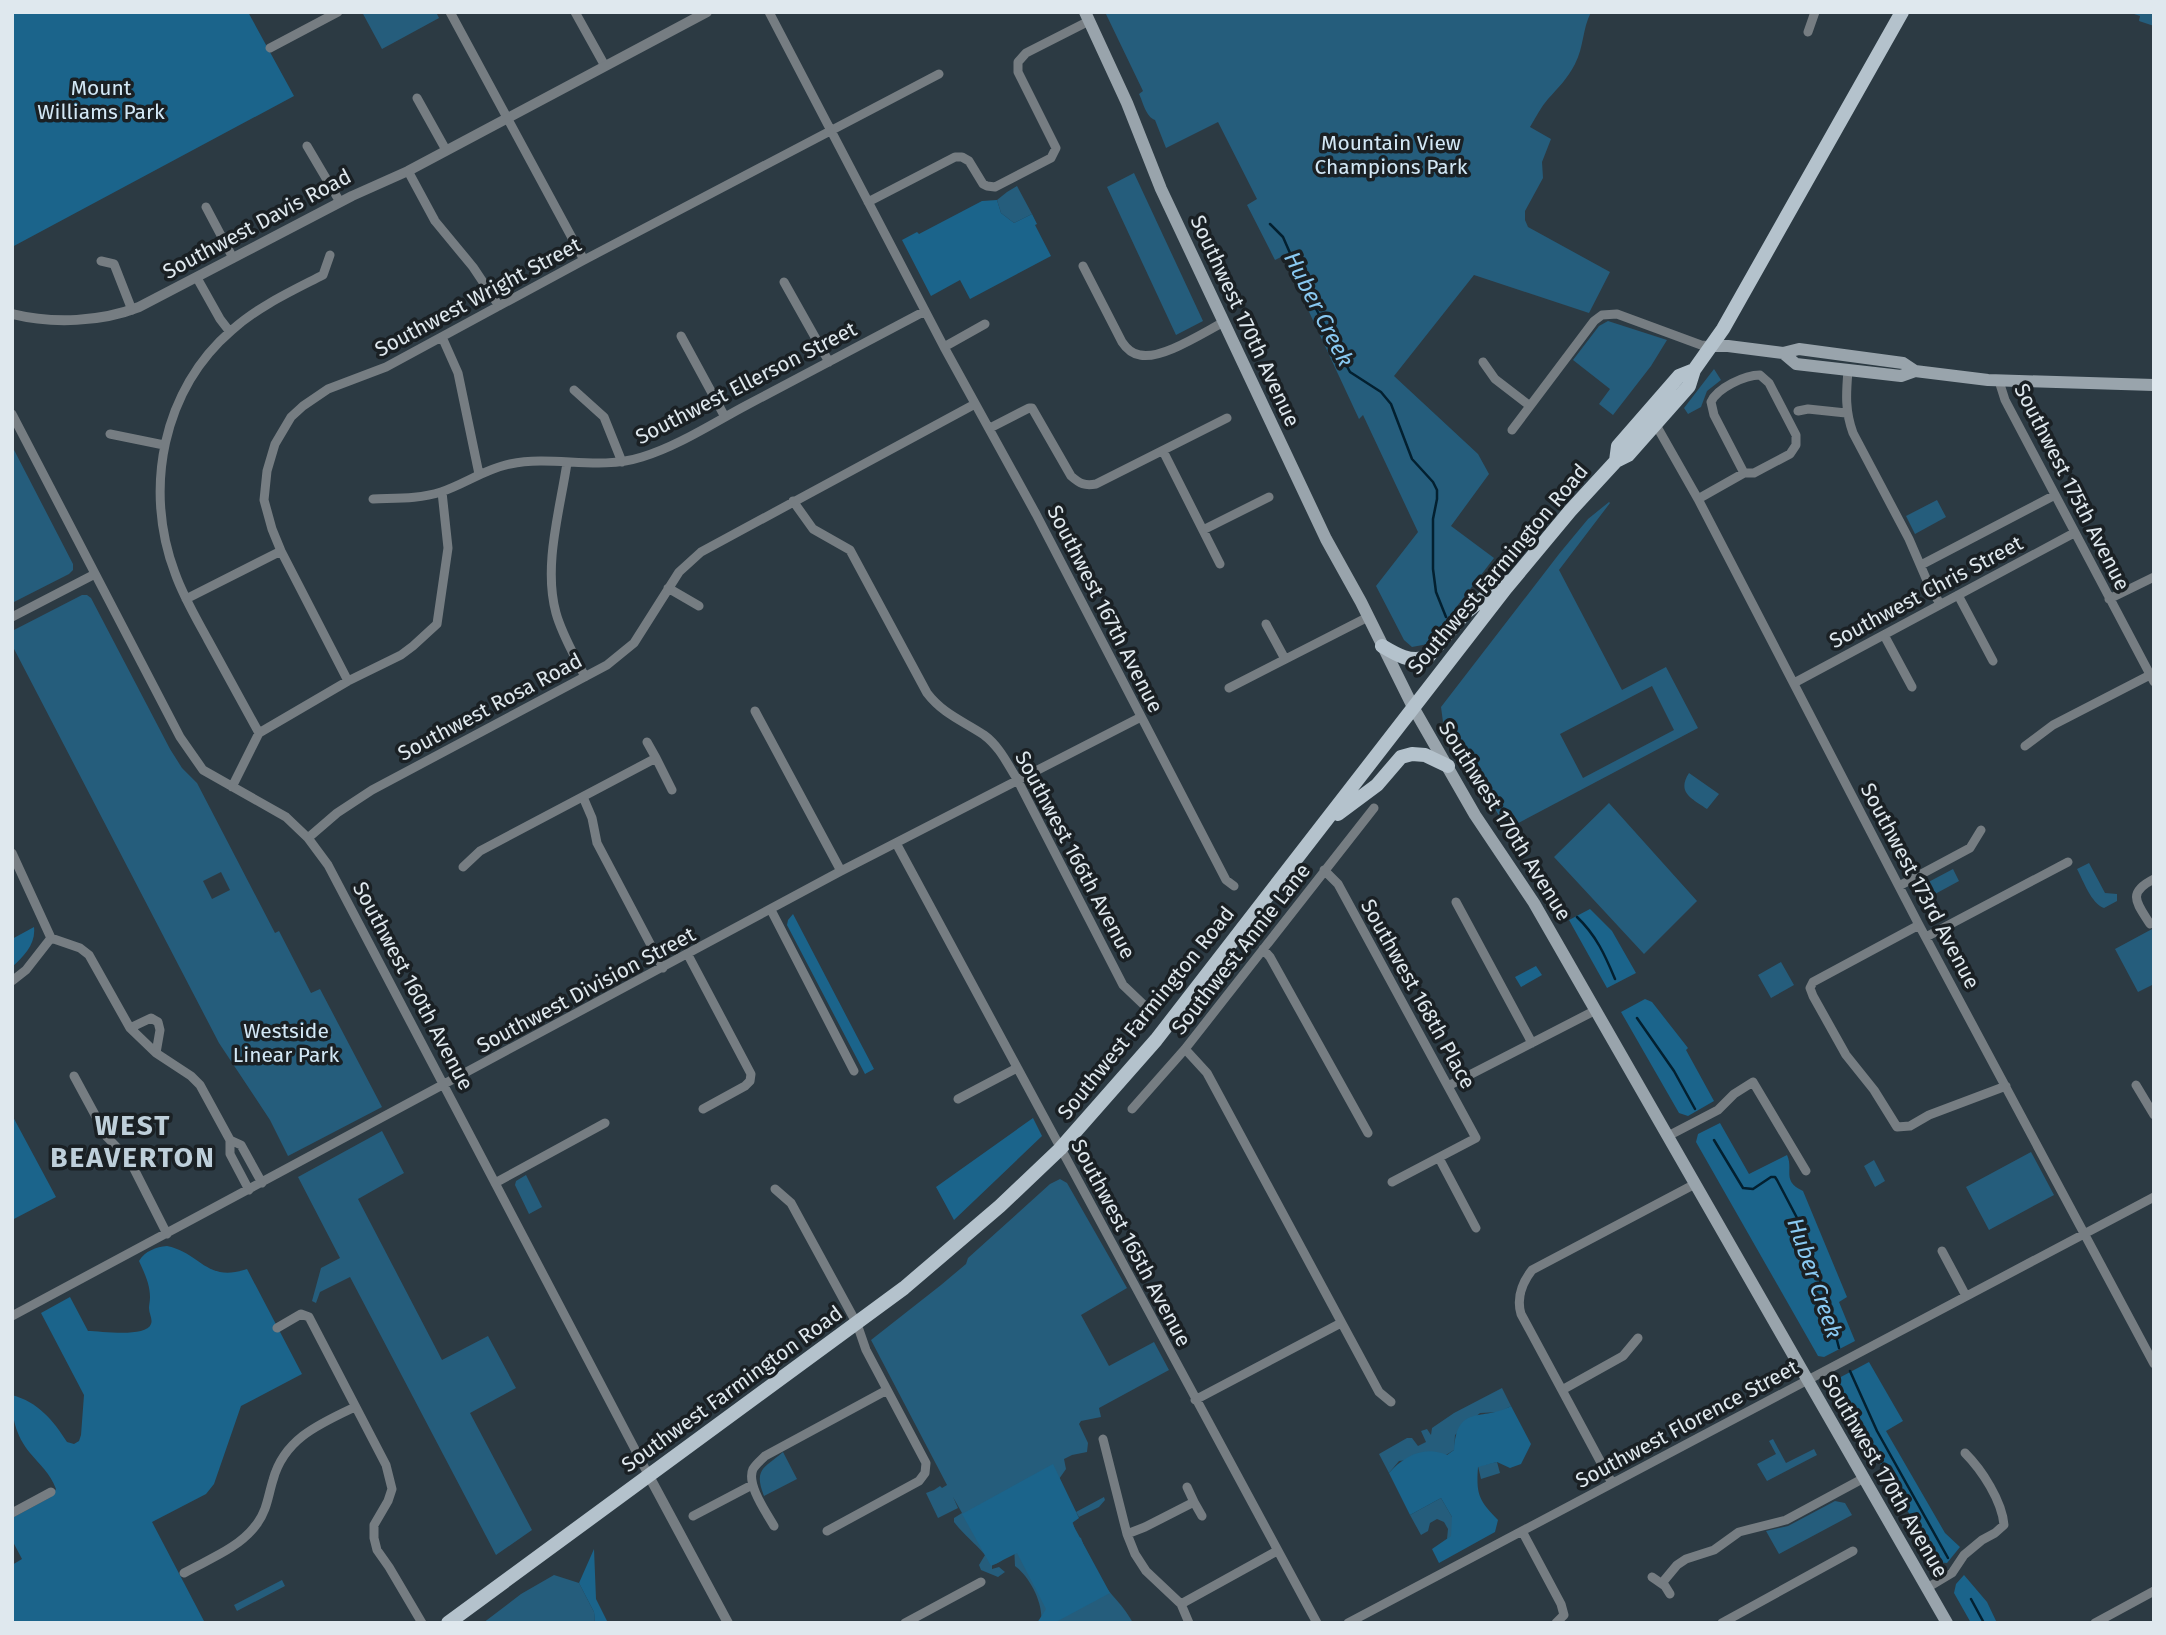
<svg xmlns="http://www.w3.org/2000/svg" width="2166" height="1635" viewBox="0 0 2166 1635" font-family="'Fira Sans',sans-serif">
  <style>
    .green { fill: #255d7c; fill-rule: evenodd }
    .forest { fill: #1b648b }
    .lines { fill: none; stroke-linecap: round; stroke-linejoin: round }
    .stream { stroke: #032030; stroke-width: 2.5 }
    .minor { stroke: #767d82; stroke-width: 9 }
    .tertiary { stroke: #767d82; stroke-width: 10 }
    .secondary { stroke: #99a4ac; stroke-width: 12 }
    .primary { stroke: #b4c2cc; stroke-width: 14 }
    .labels { text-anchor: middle; stroke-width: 7; stroke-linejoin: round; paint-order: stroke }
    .park-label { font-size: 21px; fill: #d3e8f6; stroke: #1a2024 }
    .street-label { font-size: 21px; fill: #dfe8ee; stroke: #1a2024 }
    .water-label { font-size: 23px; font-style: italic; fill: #89c9f2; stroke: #1a2024 }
    .district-label { font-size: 28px; font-weight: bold; letter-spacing: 2px; fill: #becfda; stroke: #1a2024 }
  </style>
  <rect width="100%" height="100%" fill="#2c3a43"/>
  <path class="green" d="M 362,12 L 436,12 L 439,18 L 382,49 Z
    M 1105,12 L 1591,12 C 1582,30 1584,47 1575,64 C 1568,78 1558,88 1548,99 C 1541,107 1536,117 1530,127 L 1551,139 L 1542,162 L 1543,178 L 1525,211 L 1525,220 L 1528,227 L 1610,272 L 1589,313 L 1474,275 L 1394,376 L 1478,454 L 1489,474 L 1451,526 L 1494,558 L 1428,644 L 1412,647 L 1404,640 L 1376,586 L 1418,532 L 1363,415 L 1359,419 L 1283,256 L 1275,260 L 1247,205 L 1257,199 L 1218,122 L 1166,148 L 1155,120 C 1146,117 1143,102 1139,94 L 1143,91 Z
    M 2128,12 L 2154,12 L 2154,26 L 2139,21 L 2140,16 Z
    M 1134,173 L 1203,321 L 1176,335 L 1107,187 Z
    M 1017,186 L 1032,214 L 1014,223 L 1001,213 L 997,200 L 1007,192 Z
    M 1608,321 L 1667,340 L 1651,366 L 1613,415 L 1599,404 L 1610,389 L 1573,360 L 1599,326 Z
    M 1714,369 L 1721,380 L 1707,391 L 1701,407 L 1688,414 L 1684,408 Z
    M 12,446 L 73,564 L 73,570 L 69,574 L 12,603 Z
    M 1937,500 L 1946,517 L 1915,534 L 1906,516 Z
    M 1609,502 L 1610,503 L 1559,570 L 1622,690 L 1666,667 L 1698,728 L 1507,829 L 1443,722 L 1441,707 L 1559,554 L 1588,519 ZM 1652,686 L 1674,730 L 1583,778 L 1560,734 Z
    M 82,595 L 87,595 L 91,598 L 170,749 L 182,768 L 197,783 L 275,933 L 279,931 L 311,993 L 320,989 L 382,1107 L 288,1156 L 270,1120 L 219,1043 L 12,645 L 12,631 ZM 221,872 L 230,890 L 212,899 L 203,881 Z
    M 1689,773 L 1719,794 L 1707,809 C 1693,799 1676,793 1689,773 Z
    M 1609,803 L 1697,901 L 1644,954 L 1554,857 Z
    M 2089,863 L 2105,893 L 2117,894 L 2117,901 L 2104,908 C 2091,903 2084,882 2077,869 Z
    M 1953,869 L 1959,881 L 1924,900 L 1920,891 L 1921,886 Z
    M 2154,928 L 2154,984 L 2138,992 L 2115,949 Z
    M 1781,962 L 1794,985 L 1771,998 L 1758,975 Z
    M 382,1131 L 404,1173 L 358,1199 L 442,1360 L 488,1336 L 516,1388 L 470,1413 L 532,1530 L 496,1555 L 350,1277 L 320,1292 L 316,1303 L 312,1301 L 321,1268 L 340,1258 L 298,1177 Z
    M 2031,1152 L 2054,1195 L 1989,1230 L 1966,1187 Z
    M 1874,1160 L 1885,1181 L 1875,1187 L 1864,1166 Z
    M 526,1175 L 542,1207 L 529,1214 L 515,1185 L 516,1181 Z
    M 1060,1179 L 1067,1183 L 1127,1288 L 1081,1315 L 1109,1366 L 1154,1342 L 1169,1370 L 1099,1408 L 1101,1417 L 1081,1421 L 1079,1424 L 1088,1443 L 1087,1452 L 1072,1455 L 1064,1459 L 1066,1469 L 1059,1479 L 1077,1536 L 1081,1538 C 1088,1559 1099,1580 1113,1596 C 1121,1605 1127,1612 1133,1623 L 1041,1623 C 1044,1604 1030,1577 1015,1566 L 1014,1545 C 1008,1554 1003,1563 992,1565 L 992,1569 L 999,1567 L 1005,1572 L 998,1577 L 981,1570 L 979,1565 L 985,1555 C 974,1542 964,1535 954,1522 L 954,1518 L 962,1513 L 953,1497 L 958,1508 L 938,1518 L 926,1493 L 934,1490 L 940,1486 L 942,1488 L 947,1485 L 871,1340 L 941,1285 L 966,1264 L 968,1258 L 1050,1184 Z
    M 1502,1388 L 1511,1406 L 1500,1412 L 1480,1413 L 1455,1435 L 1454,1450 L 1446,1455 L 1399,1461 L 1389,1473 L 1379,1454 L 1407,1438 L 1412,1438 L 1418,1446 L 1426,1442 L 1421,1431 L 1427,1429 L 1431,1435 L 1432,1428 L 1454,1413 Z
    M 1773,1439 L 1786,1463 L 1814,1449 L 1817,1455 L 1767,1481 L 1757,1464 L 1776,1454 L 1769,1441 Z
    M 783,1452 L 797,1479 L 764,1496 C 753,1468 765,1468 783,1452 Z
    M 1497,1462 L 1500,1473 L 1481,1479 L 1478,1466 Z
    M 1104,1497 L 1105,1500 L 1099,1507 L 1079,1517 L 1076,1512 Z
    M 1441,1498 L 1452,1517 L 1452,1536 L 1447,1539 L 1448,1529 L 1444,1522 L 1437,1519 L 1430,1523 L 1428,1531 L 1421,1535 L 1410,1515 Z
    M 1835,1501 L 1845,1503 L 1852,1515 L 1779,1554 L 1766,1531 L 1788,1526 Z
    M 554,1575 L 579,1583 L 594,1612 L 595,1623 L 483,1623 L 521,1594 Z
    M 282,1580 L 285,1586 L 237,1611 L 234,1605 Z"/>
  <path class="forest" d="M 12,12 L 248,12 L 294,96 L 12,247 Z
    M 997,200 L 1001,213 L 1014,223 L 1032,214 L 1037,224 L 1035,225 L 1051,256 L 970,299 L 960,280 L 931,296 L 902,240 L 917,232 L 919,234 L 982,201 Z
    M 1590,909 L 1612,931 L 1636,973 L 1607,988 L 1569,920 Z
    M 793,914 L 874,1069 L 865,1074 L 787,925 L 788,920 Z
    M 34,927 C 36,944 24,956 12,967 L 12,939 Z
    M 1536,966 L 1542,975 L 1521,987 L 1515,977 Z
    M 1645,999 L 1652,1002 L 1688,1048 L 1686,1050 L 1714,1101 L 1688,1116 L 1679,1113 L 1621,1012 Z
    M 12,1115 L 56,1197 L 12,1220 Z
    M 1033,1118 L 1042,1136 L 954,1220 L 936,1187 Z
    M 1720,1123 L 1749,1174 L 1787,1155 C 1794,1170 1781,1181 1803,1191 L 1847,1297 L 1839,1302 L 1855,1341 L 1824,1357 L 1818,1356 L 1696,1142 L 1698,1134 Z
    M 167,1246 C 201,1253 206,1283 247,1269 L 302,1374 L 241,1406 L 214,1484 L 206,1494 L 152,1522 L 205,1623 L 12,1623 L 12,1565 L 22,1559 L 12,1540 L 12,1518 L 51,1497 L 56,1489 C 50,1473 40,1465 30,1453 C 15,1434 12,1418 12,1395 C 38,1402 53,1420 67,1442 L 74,1444 L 79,1441 L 81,1435 L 84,1395 L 41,1313 L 70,1297 L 88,1331 C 101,1331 146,1338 151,1324 C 153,1319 149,1314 149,1308 C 149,1305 150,1301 150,1297 C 150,1284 144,1272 139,1261 C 145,1251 156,1247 167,1246 Z
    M 1869,1362 L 1903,1421 L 1886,1431 L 1945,1533 L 1960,1547 L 1947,1563 L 1937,1562 L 1835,1385 L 1837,1379 Z
    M 1511,1406 L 1531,1444 L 1521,1464 L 1510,1468 L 1497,1462 L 1478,1467 C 1476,1495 1479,1500 1498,1520 L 1495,1532 L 1439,1563 L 1432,1549 L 1451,1536 L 1452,1517 L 1441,1498 L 1410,1515 L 1389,1473 C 1404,1456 1424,1445 1447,1455 L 1454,1450 C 1457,1403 1482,1422 1511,1406 Z
    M 1053,1464 L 1079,1518 L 1072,1523 L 1110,1593 L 1054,1623 L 1037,1623 L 1046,1609 L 1017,1553 L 991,1566 L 962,1514 Z
    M 594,1549 L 596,1599 L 608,1623 L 595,1623 L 594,1612 L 579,1583 Z
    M 1964,1575 L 1987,1602 L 1997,1623 L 1971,1623 L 1954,1593 L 1956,1584 Z"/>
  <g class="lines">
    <path class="stream" d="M 1270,224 L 1283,237 L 1308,294 L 1350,372 L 1381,392 L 1391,404 L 1412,459 L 1433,482 L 1437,490 L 1437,499 L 1433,519 L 1433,569 L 1436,592 L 1446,617
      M 1577,917 C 1596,935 1605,955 1615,979
      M 1637,1018 L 1674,1071 L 1695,1109
      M 1714,1140 L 1743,1188 L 1753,1189 L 1771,1177 L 1775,1177 L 1777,1180 L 1806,1235 L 1829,1309 L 1839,1348
      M 1850,1371 L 1877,1431 L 1948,1558
      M 1971,1599 L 1984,1623"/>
    <path class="minor" d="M 450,12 L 584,260
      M 575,12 L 605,66
      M 769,12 L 944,347 L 1036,514 L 1226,880 L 1234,886
      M 1808,32 L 1815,12
      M 270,48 L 338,12
      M 417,98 L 446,150
      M 307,146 L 340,202
      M 408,171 L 435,221 L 473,267 L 499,306
      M 868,202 L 955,157 L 962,157 L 969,161 L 983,184 L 987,186 L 995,187 L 1051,158 L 1056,148 L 1018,72 L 1018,62 L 1026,53 L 1089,21
      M 206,207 L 233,258
      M 101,261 L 114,264 L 132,310
      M 1083,266 L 1122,342 C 1126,348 1132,354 1140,355 C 1162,360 1204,332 1224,322
      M 197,278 L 220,319 L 230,332
      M 784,282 L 829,362
      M 681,336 L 725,417
      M 442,337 L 458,373 L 479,474
      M 944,347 L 985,324
      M 1483,362 L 1495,379 L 1530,406
      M 1848,371 C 1846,394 1845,411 1853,433 L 1909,539 L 1928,583 L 1940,604
      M 1999,381 L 2005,400 L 2154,682
      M 574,390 L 604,417 L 622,462
      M 1798,411 L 1808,409 L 1846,413
      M 12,414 L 180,737 L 203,770 L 286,817 L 308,838 L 328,865 L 649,1476
      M 1656,425 L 1698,499 L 1919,925 L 2154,1364
      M 990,428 L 1029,408 L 1032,408 L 1071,476 C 1080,484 1085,486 1096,484 L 1227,418
      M 1512,430 L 1594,321 L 1602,315 L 1617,314 L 1701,345 L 1712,346
      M 110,434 L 164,445
      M 1163,451 L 1220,564
      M 567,463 C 560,510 543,566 556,613 C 562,635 575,656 585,677
      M 373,499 C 396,498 419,499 441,492 C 465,484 485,469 510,464 C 554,455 598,471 642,457 C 678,446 713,423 747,405 C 806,374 866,342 925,311
      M 1698,499 L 1744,473 L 1754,473 L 1790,454 L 1796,445 L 1796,435 L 1769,383 L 1760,375 C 1745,375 1717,388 1711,402 L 1714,415 L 1744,473
      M 793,501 L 813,529 L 850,550 L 927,693 C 943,714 963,721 984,735 C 999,746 1007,763 1017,779 L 1123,985 L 1145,1006
      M 1203,530 L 1269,497
      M 1921,565 L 2055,495
      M 668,588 L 699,606
      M 1958,595 L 1993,661
      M 186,599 L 281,551
      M 2109,599 L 2154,577
      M 12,617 L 95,574
      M 1266,624 L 1285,659
      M 1884,635 L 1912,687
      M 348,681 L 281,551 L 272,529 L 264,500 L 267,471 L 275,444 L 291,417 L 303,406 L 328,389 L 386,367 L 584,260 L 939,74
      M 1794,683 L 2074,533
      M 1229,688 L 1368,617
      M 755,711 L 841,871
      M 259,733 C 242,702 225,671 208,640 C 196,618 183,596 175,573 C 143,489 163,389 232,330 C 259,306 292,291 323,275 L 330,255
      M 647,742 L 656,758
      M 2025,746 L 2053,725 L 2150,675
      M 232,787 L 259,733 L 348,681 L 401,655 L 413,646 L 437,624 L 448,548 L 442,492
      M 583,797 L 592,818 L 597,843 L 663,968
      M 308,838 L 337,813 L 372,790 L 607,665 L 634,643 L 679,572 L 701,552 L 975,404
      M 896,843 L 1317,1623
      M 12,853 L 51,938 L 26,970 L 12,981
      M 463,867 L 480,851 L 656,758 L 672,790
      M 1324,870 L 1338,884 L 1476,1138 L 1392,1182
      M 1899,886 L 1970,848 L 1981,830
      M 1456,902 L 1532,1043
      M 771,910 L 854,1071
      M 2150,924 C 2137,903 2126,893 2154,879
      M 1919,925 L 1813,982 L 1810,988 L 1813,996 L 1846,1055 L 1874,1090 L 1897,1127 L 1910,1126 L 1929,1115 L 2006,1086
      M 1926,937 L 2068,862
      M 51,938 L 80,948 L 89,955 L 130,1028 L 156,1053 L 191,1076 L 200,1085 L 230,1140
      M 1263,949 L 1270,957 L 1368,1133
      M 688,955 L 751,1074 L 750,1081 L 745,1086 L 703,1109
      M 130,1028 L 151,1018 L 158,1022 L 160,1030 L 156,1053
      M 1185,1049 L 1207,1073 L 1379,1392 L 1391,1402
      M 74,1076 L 107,1137 L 130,1161 L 167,1234
      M 2136,1085 L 2154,1115
      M 1448,1086 L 1596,1010
      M 958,1099 L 1017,1068
      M 1132,1109 L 1185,1049 L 1374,808
      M 1668,1136 L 1718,1110 L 1734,1094 L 1753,1082 L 1806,1171
      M 1439,1158 L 1476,1228
      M 495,1183 L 605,1123
      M 775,1189 L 791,1203 L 857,1324 L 866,1350 L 926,1463 L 925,1473 L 919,1481 L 827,1531
      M 249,1190 L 230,1154 L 230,1140 L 241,1145 L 262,1183
      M 1942,1251 L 1966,1296
      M 12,1316 L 841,871 L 1141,717
      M 277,1328 L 301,1314 L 309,1317 L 386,1465 L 392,1489 L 388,1501 L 374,1525 L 374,1538 L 377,1550 L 389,1567 L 422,1623
      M 1562,1390 L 1623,1356 L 1638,1338
      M 1195,1400 L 1341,1323
      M 1103,1439 L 1127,1534 L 1135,1554 L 1146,1571 L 1181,1604 L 1189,1623
      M 1612,1483 L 1521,1314 C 1516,1297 1522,1283 1532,1270 L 1695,1184
      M 1187,1487 L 1194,1502
      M 12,1513 L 51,1492
      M 693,1516 L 752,1485
      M 774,1526 C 766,1512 746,1484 753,1469 C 756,1464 761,1460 765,1456 L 887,1390
      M 1522,1531 L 1561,1604 L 1564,1615 L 1556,1623
      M 1127,1534 L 1145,1527 L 1194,1502 L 1202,1516
      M 184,1573 C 209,1559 239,1548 256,1525 C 267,1511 268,1496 273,1480 C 284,1439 319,1424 355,1407
      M 1652,1577 L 1665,1586 L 1670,1594
      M 1662,1583 L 1677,1565 L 1686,1559 L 1714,1550 L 1739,1532 L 1786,1520 L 1864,1478
      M 1927,1588 L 1952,1573 L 1964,1555 L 1982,1540 L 1995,1533 L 2004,1525 C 2002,1501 1982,1470 1965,1453
      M 1181,1604 L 1277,1551
      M 905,1623 L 981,1582
      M 1348,1623 L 2154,1197
      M 1722,1623 L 1853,1551
      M 2095,1623 L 2154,1591"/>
    <path class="tertiary" d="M 12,314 C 53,324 101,322 139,307 L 352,196 L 408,171 L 707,12
      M 649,1476 L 728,1623"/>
    <path class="secondary" d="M 1085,12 L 1127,103 L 1161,189 L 1326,539 L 1361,602 L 1413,707 L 1475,815 L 1534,903 L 1947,1623
      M 1712,346 L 1728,346 L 1783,353 L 1799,349 L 1903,363 L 1915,371 L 1988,380 L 2154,385
      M 1783,353 L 1796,364 L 1901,376 L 1915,371"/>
    <path class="primary" d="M 1616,461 L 1618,446 L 1679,376 L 1694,370
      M 1382,646 C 1397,655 1410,663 1428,657 L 1465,613 L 1505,581
      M 1338,814 L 1377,785 L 1401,757 L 1412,754 L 1425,755 L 1448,766
      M 448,1623 L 904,1288 L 1000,1206 L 1060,1149 L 1156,1040 L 1506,588 L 1570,511 L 1616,461 L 1628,455 L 1689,386 L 1694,370 L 1723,329 L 1902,12"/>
  </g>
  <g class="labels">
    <g class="park-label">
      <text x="101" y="95">Mount<tspan x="101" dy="24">Williams Park</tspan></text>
      <text x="1391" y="150">Mountain View<tspan x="1391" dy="24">Champions Park</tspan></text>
      <text x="286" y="1038">Westside<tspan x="286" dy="24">Linear Park</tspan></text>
    </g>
    <g class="street-label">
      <text transform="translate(257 224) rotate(-28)" y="7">Southwest Davis Road</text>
      <text transform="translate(478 297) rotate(-28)" y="7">Southwest Wright Street</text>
      <text transform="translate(1245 321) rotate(65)" y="7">Southwest 170th Avenue</text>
      <text transform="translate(746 383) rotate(-27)" y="7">Southwest Ellerson Street</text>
      <text transform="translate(2072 487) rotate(63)" y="7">Southwest 175th Avenue</text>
      <text transform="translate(1498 569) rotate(-50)" y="7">Southwest Farmington Road</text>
      <text transform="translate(1926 592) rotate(-28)" y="7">Southwest Chris Street</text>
      <text transform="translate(1105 609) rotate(63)" y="7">Southwest 167th Avenue</text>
      <text transform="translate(490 707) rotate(-28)" y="7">Southwest Rosa Road</text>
      <text transform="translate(1505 821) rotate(58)" y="7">Southwest 170th Avenue</text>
      <text transform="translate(1075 855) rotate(62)" y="7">Southwest 166th Avenue</text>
      <text transform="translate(1920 886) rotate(62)" y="7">Southwest 173rd Avenue</text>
      <text transform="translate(1241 949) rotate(-52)" y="7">Southwest Annie Lane</text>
      <text transform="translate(413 986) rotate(62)" y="7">Southwest 160th Avenue</text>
      <text transform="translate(586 990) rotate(-28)" y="7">Southwest Division Street</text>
      <text transform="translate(1418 994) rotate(61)" y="7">Southwest 168th Place</text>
      <text transform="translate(1146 1013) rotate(-51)" y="7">Southwest Farmington Road</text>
      <text transform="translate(1131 1243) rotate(62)" y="7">Southwest 165th Avenue</text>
      <text transform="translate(732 1389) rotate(-36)" y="7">Southwest Farmington Road</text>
      <text transform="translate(1687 1424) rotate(-28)" y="7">Southwest Florence Street</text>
      <text transform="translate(1885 1476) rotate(60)" y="7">Southwest 170th Avenue</text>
    </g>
    <g class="water-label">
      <text transform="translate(1319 309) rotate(63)" y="8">Huber Creek</text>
      <text transform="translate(1815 1278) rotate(71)" y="8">Huber Creek</text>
    </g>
    <g class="district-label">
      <text x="133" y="1135">WEST<tspan x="133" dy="32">BEAVERTON</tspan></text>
    </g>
  </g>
  <rect width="2166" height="1635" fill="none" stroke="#dfe8ee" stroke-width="28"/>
</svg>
